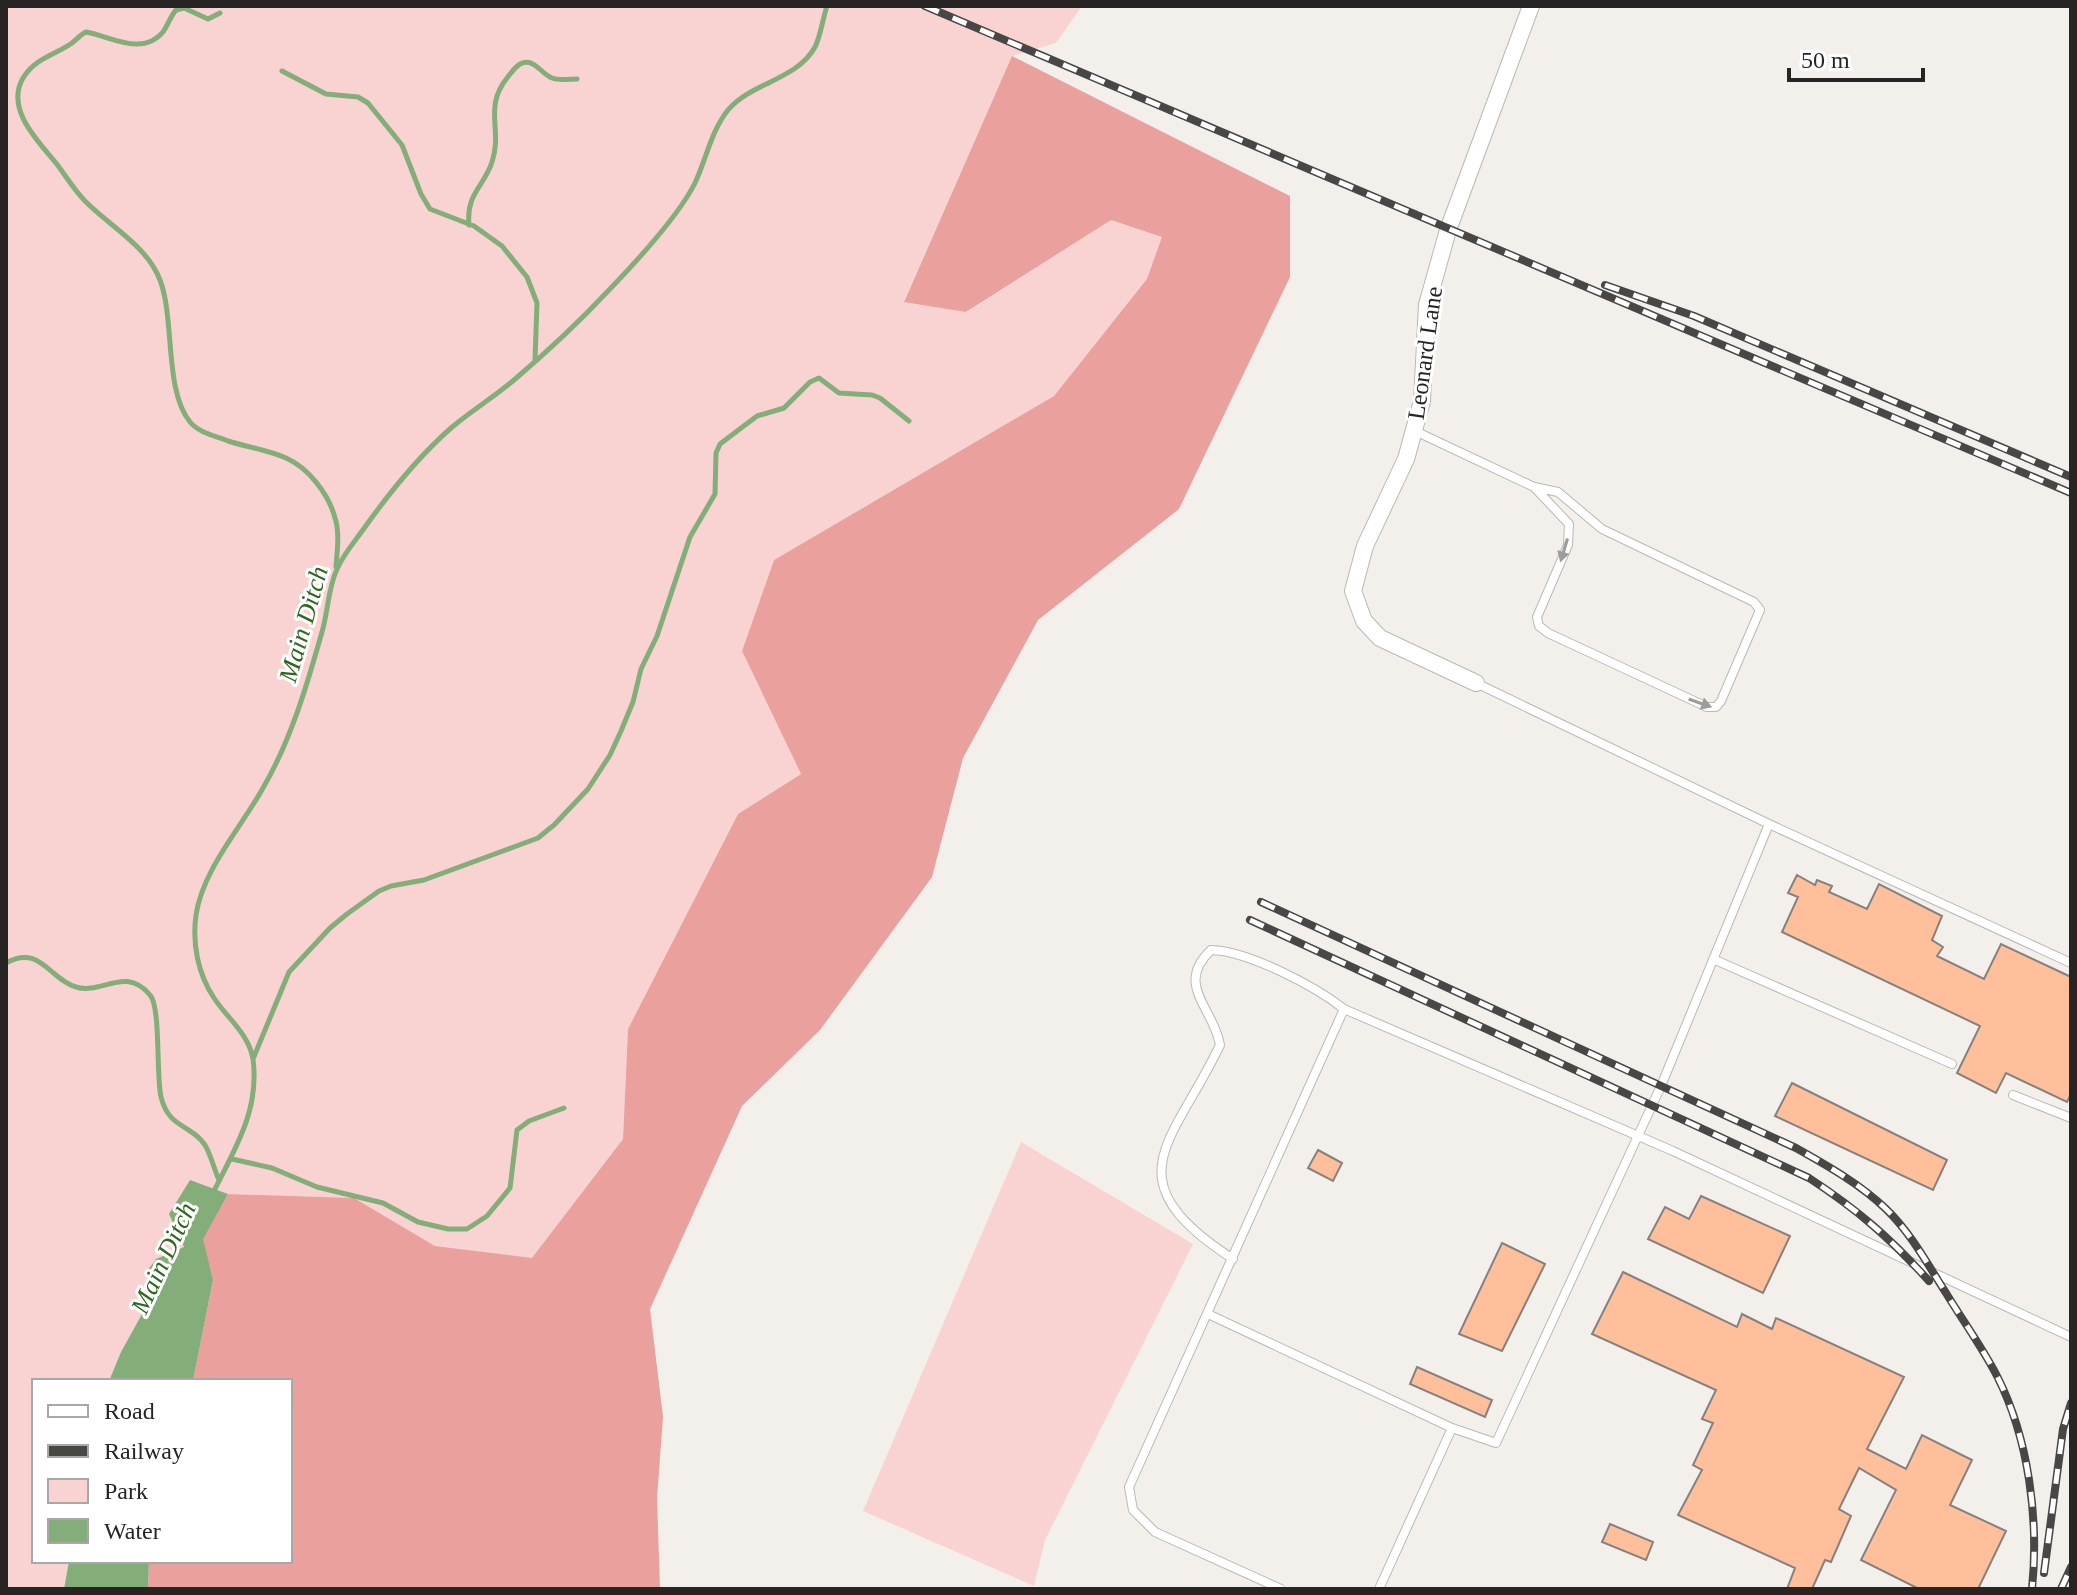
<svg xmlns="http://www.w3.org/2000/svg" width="2077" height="1595" viewBox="0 0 2077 1595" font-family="Georgia,serif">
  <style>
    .green { fill: #f9d3d1 }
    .forest { fill: #eaa09d }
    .water { fill: #83ae79 }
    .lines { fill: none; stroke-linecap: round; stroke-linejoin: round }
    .stream { stroke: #83ae79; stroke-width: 5 }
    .building { fill: #ffbf9a; stroke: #86817f; stroke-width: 2 }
    .lane-casing { stroke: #bbb8b4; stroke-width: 10 }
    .street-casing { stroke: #bbb8b4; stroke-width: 18 }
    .lane { stroke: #fff; stroke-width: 8 }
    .street { stroke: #fff; stroke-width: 16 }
    .rail-casing { stroke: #484745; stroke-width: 8 }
    .rail { stroke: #fff; stroke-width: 5; stroke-dasharray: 15; stroke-linecap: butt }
    .oneway { fill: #9d9d9c }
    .labels { text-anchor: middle; stroke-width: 6; stroke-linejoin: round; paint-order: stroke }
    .street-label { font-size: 24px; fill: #262524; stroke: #fff }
    .water-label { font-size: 26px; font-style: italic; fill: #2e6720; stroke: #fff }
  </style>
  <rect width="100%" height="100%" fill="#f3f0eb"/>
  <path class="green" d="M 6,6 L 1082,6 L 1056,43 L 1012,56 L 904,301 L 967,312 L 1111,220 L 1163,237 L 1148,279 L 1054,396 L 774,560 L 742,651 L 801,774 L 738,814 L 628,1029 L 623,1139 L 532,1259 L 435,1246 L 354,1198 L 228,1194 L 190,1181 L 180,1234 L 185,1247 L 156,1259 L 153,1294 L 121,1352 L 109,1381 L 34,1381 L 34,1561 L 69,1561 L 64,1589 L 6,1589 Z
    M 1021,1142 L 1193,1244 L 1045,1540 L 1034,1586 L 863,1511 Z"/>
  <path class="forest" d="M 1012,56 L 1290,196 L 1290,277 L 1179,509 L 1038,620 L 963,758 L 932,877 L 820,1030 L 742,1106 L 650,1309 L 663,1417 L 657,1498 L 660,1589 L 148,1589 L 149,1561 L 290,1561 L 290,1381 L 193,1381 L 213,1280 L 202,1239 L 228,1194 L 354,1198 L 435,1246 L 532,1258 L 623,1139 L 628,1029 L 738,814 L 801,774 L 742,651 L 774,560 L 1054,396 L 1147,279 L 1162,237 L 1111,220 L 966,312 L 904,302 Z"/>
  <path class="water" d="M 190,1180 L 228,1194 L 203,1239 L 213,1280 L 193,1381 L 109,1381 L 121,1352 L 153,1294 L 148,1270 L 156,1259 L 184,1247 L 169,1214 Z
    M 69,1561 L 149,1561 L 148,1589 L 64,1589 Z"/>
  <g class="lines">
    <path class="stream" d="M 220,13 L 208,19 L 184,8 L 176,10 C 170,17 168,25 163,32 C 142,57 110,36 86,32 C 80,35 77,39 72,43 C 55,55 35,58 23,78 C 5,109 38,141 56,163 C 66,176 74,190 86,202 C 111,227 147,246 160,280 C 175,319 164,390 190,422 C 199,433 216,436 228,441 C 247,447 268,450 286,458 C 309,468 329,495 335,518 C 340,533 337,551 336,567
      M 282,71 L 326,94 L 358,97 L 368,103 L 402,145 L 421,194 L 430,209 L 474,226 L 502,246 L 527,277 L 537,303 L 535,360
      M 469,225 C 466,193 484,187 492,162 C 503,130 483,108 507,78 C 511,73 515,67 520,64 C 534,57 541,74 552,78 C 560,81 569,79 577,79
      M 6,963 C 40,944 49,979 76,987 C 102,995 125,965 150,995 C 161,1007 156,1077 161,1097 C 169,1129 191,1124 205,1145 C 211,1155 214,1169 219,1180
      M 253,1059 L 289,972 L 330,928 L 347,914 L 379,891 L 391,886 L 424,880 L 538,838 L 554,825 L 588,789 L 610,755 L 621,731 L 633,702 L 641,669 L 657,636 L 690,537 L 715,494 L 716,453 L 720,444 L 757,416 L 784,408 L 810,382 L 819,378 L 839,393 L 872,395 L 880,398 L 909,421
      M 232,1159 L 272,1168 L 317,1187 L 383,1203 L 418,1222 L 448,1229 L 467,1229 L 487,1216 L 510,1188 L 517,1130 L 529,1121 L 564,1108
      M 212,1195 C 234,1150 260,1111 253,1059 C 249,1034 227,1018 214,998 C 198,974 192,944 196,915 C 203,869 241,828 263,788 C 291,740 307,685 322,632 C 328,612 328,588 337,569 C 344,553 356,540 365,527 C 390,492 418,457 451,428 C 471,411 494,397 514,380 C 547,352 579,322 609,290 C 634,264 679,215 695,183 C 706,160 711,131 728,110 C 750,83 797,80 815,47 C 820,38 823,18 827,6"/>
  </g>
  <path class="building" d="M 1797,875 L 1815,885 L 1817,880 L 1832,886 L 1829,892 L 1867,909 L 1879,884 L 1942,916 L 1932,940 L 1943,947 L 1937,956 L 1984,979 L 2001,944 L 2071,977 L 2071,1094 L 2067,1102 L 2006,1073 L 1996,1093 L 1957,1073 L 1980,1026 L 1782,932 L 1798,897 L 1788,893 Z
    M 1792,1083 L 1947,1160 L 1933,1190 L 1775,1116 Z
    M 1318,1150 L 1342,1163 L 1333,1181 L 1308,1168 Z
    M 1701,1196 L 1790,1236 L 1763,1293 L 1648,1239 L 1665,1207 L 1689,1219 Z
    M 1502,1243 L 1545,1264 L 1502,1351 L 1459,1334 Z
    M 1623,1272 L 1737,1327 L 1742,1314 L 1772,1329 L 1776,1318 L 1904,1377 L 1867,1449 L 1906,1469 L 1922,1435 L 1972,1460 L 1950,1505 L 2006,1531 L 1978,1589 L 1919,1589 L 1861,1560 L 1896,1490 L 1859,1468 L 1839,1509 L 1851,1516 L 1831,1562 L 1825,1560 L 1812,1589 L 1787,1589 L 1795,1568 L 1678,1515 L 1702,1470 L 1693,1465 L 1713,1423 L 1702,1419 L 1716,1390 L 1592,1334 Z
    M 1417,1367 L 1492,1400 L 1485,1417 L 1410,1384 Z
    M 1610,1524 L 1653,1542 L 1646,1560 L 1602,1542 Z"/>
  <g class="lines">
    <g class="lane-casing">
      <path id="lane" d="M 1415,431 L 1534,487 L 1558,492 L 1602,529 L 1754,602 L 1760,610 L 1721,701 L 1716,707 L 1707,707 L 1548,633 L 1539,626 L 1537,617 L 1568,545 L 1569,524 L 1534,487
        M 1476,683 L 1769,824 L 2071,963
        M 1713,959 L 1952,1064
        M 2013,1095 L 2071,1118
        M 1233,1259 C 1110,1179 1173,1144 1220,1045 C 1214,1008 1174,985 1211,950 C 1248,951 1315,986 1344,1009
        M 1208,1314 L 1452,1428
        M 1281,1589 L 1155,1532 L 1133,1510 L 1129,1487 L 1344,1009 L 1673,1151 L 2071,1337
        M 1379,1589 L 1452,1428 L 1496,1443 L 1661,1086 L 1769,824"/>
    </g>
    <g class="street-casing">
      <path id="street" d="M 1476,683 L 1380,638 L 1364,621 L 1353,591 L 1365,546 L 1406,459 L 1422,401 L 1427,305 L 1448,230 L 1531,6"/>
    </g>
    <use href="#lane" class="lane"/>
    <use href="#street" class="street"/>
    <g class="rail-casing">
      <path id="rail" d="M 925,6 L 2071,493
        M 1605,285 L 1694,316 L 2071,477
        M 1261,902 L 1796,1148 C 1828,1166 1860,1184 1886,1209 C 1911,1233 1928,1265 1946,1293 C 1963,1321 1982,1347 1997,1376 C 2029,1439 2039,1520 2032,1589
        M 1250,920 L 1809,1178 C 1858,1210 1890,1238 1929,1281
        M 2044,1573 L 2063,1429 L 2071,1403
        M 2061,1589 L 2071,1567"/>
    </g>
    <use href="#rail" class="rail"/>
  </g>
  <defs><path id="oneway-solid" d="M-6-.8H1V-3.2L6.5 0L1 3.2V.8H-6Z" transform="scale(2)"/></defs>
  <g class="oneway">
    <use href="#oneway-solid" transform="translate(1564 550) rotate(107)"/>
    <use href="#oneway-solid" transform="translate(1700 703) rotate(19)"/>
  </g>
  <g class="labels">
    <g class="street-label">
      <text transform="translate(1425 353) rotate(-82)" y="8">Leonard Lane</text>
    </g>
    <g class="water-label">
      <text transform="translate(303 624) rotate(-74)" y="9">Main Ditch</text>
      <text transform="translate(163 1258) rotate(-65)" y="9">Main Ditch</text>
    </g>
  </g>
  <rect width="2077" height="1595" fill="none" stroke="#262524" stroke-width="16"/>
  <rect x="32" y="1379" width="260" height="184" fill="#ffffff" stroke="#a8a8a7" stroke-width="2"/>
  <rect x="48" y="1405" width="40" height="12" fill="#ffffff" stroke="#a8a8a7" stroke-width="2"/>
  <text x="104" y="1419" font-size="24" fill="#262524">Road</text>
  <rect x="48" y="1445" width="40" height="12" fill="#484745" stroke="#a8a8a7" stroke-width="2"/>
  <text x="104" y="1459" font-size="24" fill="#262524">Railway</text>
  <rect x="48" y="1479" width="40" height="24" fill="#f9d3d1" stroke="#a8a8a7" stroke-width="2"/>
  <text x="104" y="1499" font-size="24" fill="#262524">Park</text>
  <rect x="48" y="1519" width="40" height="24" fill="#83ae79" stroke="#a8a8a7" stroke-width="2"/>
  <text x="104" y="1539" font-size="24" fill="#262524">Water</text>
  <path d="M1789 68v12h134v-12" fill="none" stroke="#262524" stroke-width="4"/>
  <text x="1801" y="68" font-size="24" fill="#262524" stroke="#ffffff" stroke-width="6" paint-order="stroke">50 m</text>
</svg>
